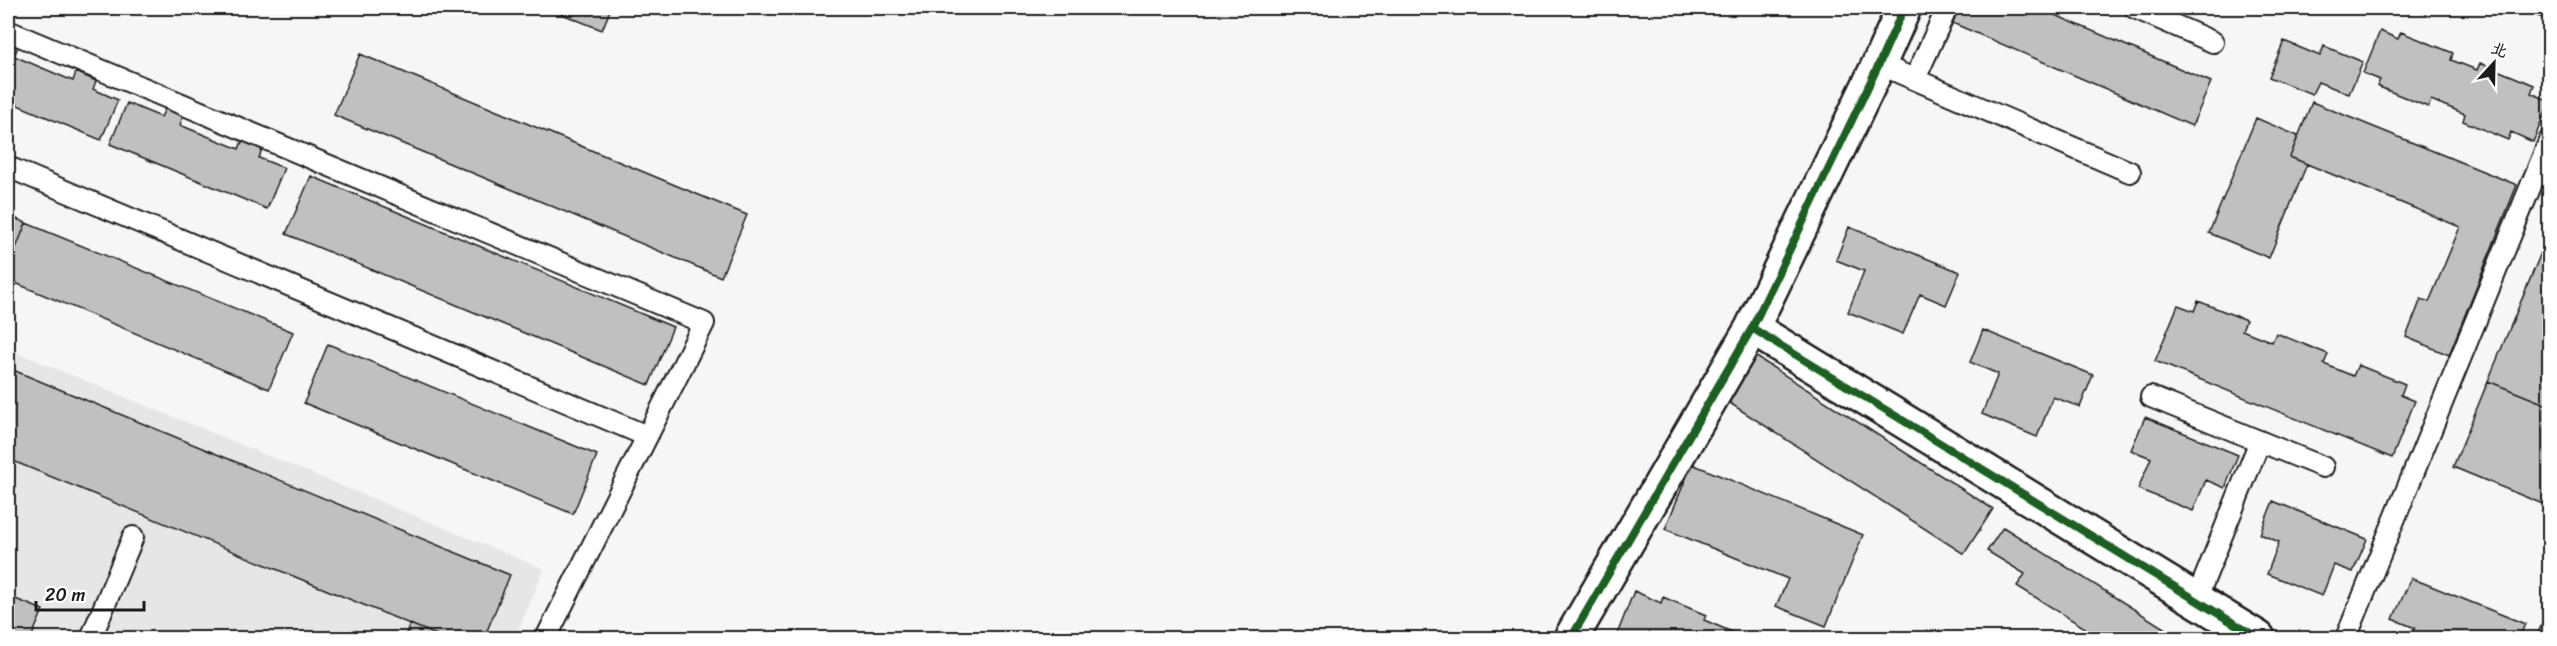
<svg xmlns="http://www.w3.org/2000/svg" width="2557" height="646" viewBox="0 0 2557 646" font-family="Sriracha,'LXGW WenKai TC',sans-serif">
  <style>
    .built { fill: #e6e6e6 }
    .building { fill: #c0c0c0; stroke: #1c1c1c; stroke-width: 1.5 }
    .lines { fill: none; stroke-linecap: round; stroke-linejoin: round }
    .lane-casing { stroke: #1c1c1c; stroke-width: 24 }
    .street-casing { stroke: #1c1c1c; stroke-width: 38 }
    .lane { stroke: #fff; stroke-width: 20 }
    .street { stroke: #fff; stroke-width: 33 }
    .cycleway-casing { stroke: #fff; stroke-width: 11 }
    .cycleway { stroke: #1b5e20; stroke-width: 8 }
  </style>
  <rect width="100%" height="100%" fill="#f6f6f6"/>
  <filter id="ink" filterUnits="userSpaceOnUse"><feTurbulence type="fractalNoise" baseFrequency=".0167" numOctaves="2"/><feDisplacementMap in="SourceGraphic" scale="12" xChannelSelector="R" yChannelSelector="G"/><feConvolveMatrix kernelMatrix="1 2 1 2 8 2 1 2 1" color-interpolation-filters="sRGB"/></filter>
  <g filter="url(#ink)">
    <path class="built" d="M 8,349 L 544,569 L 515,638 L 8,638 Z"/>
    <path class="building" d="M 547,8 L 611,8 L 602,30 Z
      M 1954,8 L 2039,8 L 2211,82 L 2192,126 L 1948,21 Z
      M 2518,8 L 2550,8 L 2550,21 Z
      M 2380,31 L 2398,39 L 2401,32 L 2453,53 L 2451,60 L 2477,70 L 2480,63 L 2534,85 L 2531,93 L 2550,101 L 2533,142 L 2511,132 L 2508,140 L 2463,121 L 2465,114 L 2431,100 L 2428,107 L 2377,86 L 2380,80 L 2363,73 Z
      M 2284,41 L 2320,56 L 2324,46 L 2363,62 L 2349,94 L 2318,82 L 2312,94 L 2269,77 Z
      M 8,43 L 18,47 L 14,56 L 73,81 L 76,72 L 96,81 L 93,89 L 118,100 L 101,140 L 8,101 Z
      M 360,54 L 747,215 L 721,277 L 334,115 Z
      M 2312,102 L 2517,185 L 2449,355 L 2406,337 L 2421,299 L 2429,302 L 2460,227 L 2290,157 Z
      M 127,103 L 161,117 L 165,109 L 183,116 L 180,125 L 239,149 L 242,141 L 262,149 L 259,158 L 284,168 L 267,209 L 110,144 Z
      M 2256,118 L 2298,136 L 2290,157 L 2307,164 L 2269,258 L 2209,233 Z
      M 311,176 L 673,327 L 649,385 L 286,234 Z
      M 8,215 L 26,223 L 8,268 Z
      M 26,223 L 293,332 L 269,389 L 8,280 L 8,268 Z
      M 1849,227 L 1960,272 L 1946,305 L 1920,294 L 1903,334 L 1848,312 L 1864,271 L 1836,260 Z
      M 2550,231 L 2550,406 L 2488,381 Z
      M 2198,301 L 2246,320 L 2242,330 L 2272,342 L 2276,333 L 2328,354 L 2324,364 L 2353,376 L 2358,365 L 2405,384 L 2401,395 L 2415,401 L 2392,458 L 2155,361 L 2178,305 L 2194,311 Z
      M 1983,330 L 2093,375 L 2080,407 L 2053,397 L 2037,437 L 1982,414 L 1998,374 L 1970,362 Z
      M 328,344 L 597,455 L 573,514 L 304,403 Z
      M 1755,356 L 1993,509 L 1964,554 L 1725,400 Z
      M 8,368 L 510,575 L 484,638 L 444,638 L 8,459 Z
      M 2488,381 L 2550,406 L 2550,507 L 2453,467 Z
      M 2145,417 L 2238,455 L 2225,488 L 2206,480 L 2193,511 L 2138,489 L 2151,458 L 2131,450 Z
      M 1692,464 L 1863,535 L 1826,626 L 1776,606 L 1788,579 L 1665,529 Z
      M 2273,501 L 2367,539 L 2353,572 L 2334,565 L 2322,596 L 2267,574 L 2279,542 L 2260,534 Z
      M 2003,527 L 2180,638 L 2127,638 L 2116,632 L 2112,638 L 2101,638 L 2017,586 L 2025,574 L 1987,551 Z
      M 2411,578 L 2525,624 L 2519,638 L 2410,638 L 2415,628 L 2393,619 Z
      M 1634,591 L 1661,603 L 1663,597 L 1706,615 L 1704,620 L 1746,638 L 1749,632 L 1764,638 L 1619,638 L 1616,637 Z
      M 8,596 L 43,610 L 31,638 L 8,638 Z
      M 2550,605 L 2550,638 L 2538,633 Z
      M 410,624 L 444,638 L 404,638 Z"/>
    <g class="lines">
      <g class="lane-casing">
        <path id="lane" d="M 2135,8 L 2213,42
          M 8,31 L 704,323 L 546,638
          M 1879,64 L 2130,172
          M 1915,79 L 1947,8
          M 8,167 L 647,436
          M 2151,397 L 2323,467
          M 2196,600 L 2260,441
          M 91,638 L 133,537
          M 2346,638 L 2550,139"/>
      </g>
      <g class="street-casing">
        <path id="street" d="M 1752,328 L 2258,638
          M 1571,638 L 1752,328 L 1879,64 L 1904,8"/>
      </g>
      <use href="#lane" class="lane"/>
      <use href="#street" class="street"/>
      <g class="cycleway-casing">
        <path id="cycleway" d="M 1752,328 L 2258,638
          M 1571,638 L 1752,328 L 1879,64 L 1904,8"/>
      </g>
      <use href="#cycleway" class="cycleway"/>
    </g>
  </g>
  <rect width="2557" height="646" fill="none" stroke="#fff" stroke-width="30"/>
  <rect x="15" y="15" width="2527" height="616" fill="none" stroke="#1c1c1c" stroke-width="2" filter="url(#ink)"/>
  <g transform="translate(2494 63) rotate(22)" stroke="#ffffff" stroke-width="4.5" paint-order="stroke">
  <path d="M0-4.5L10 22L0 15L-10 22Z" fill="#1c1c1c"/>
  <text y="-9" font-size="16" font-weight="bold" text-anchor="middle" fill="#1c1c1c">北</text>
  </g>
  <path d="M36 601v9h108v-9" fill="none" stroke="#1c1c1c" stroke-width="3"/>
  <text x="45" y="601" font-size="18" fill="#1c1c1c" stroke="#ffffff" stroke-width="4.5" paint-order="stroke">20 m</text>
</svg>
